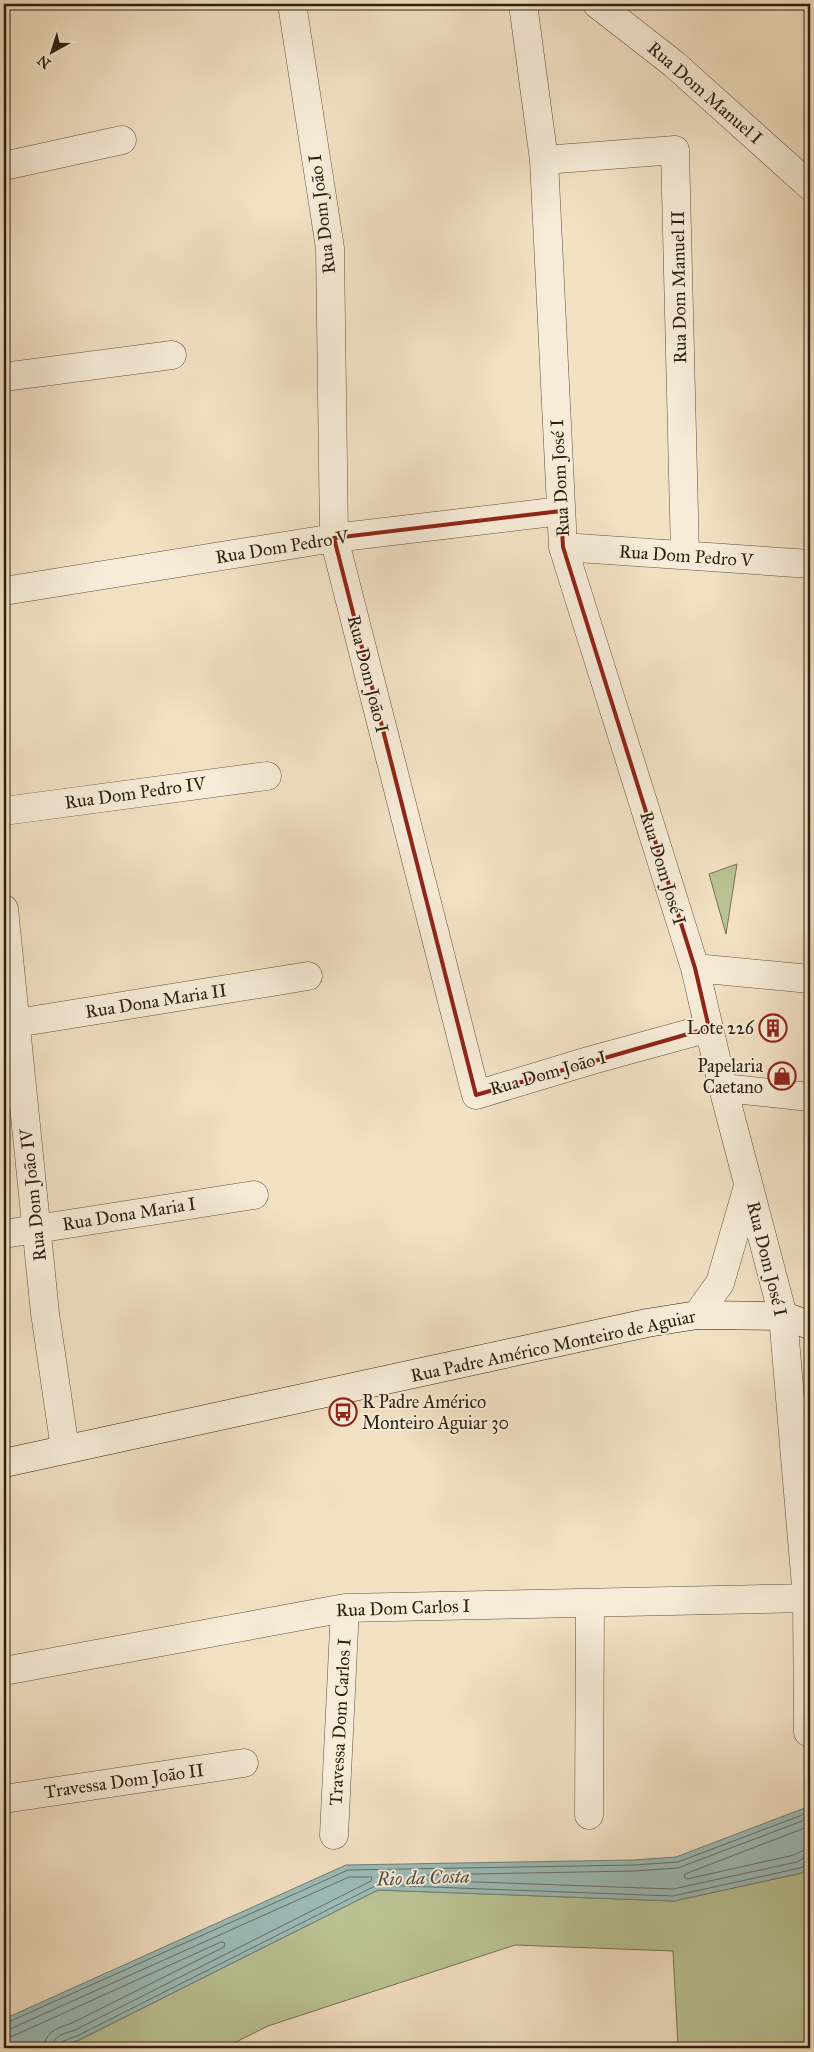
<svg xmlns="http://www.w3.org/2000/svg" width="814" height="2052" viewBox="0 0 814 2052" font-family="'IM FELL Great Primer',serif">
  <style>
    .green { fill: #bbc394; stroke: #747252 }
    .water { fill: #9cbcb9; stroke: #707e75 }
    .lines { fill: none; stroke-linecap: round; stroke-linejoin: round }
    .shore { stroke: #646e64; stroke-width: 1 }
    .street-casing { stroke: #5e503c; stroke-width: 29 }
    .secondary-casing { stroke: #2d200f; stroke-width: 29 }
    .street { stroke: #f7ecd9; stroke-width: 28 }
    .secondary { stroke: #f7ecd9; stroke-width: 28 }
    .marked { fill: none; stroke: #8f2418; stroke-width: 4; stroke-linejoin: round }
    .labels { text-anchor: middle; stroke-width: 4; stroke-linejoin: round; paint-order: stroke }
    .street-label { font-size: 18px; fill: #2d200f; stroke: #f7ecd9 }
    .poi-label { font-size: 18px; fill: #2d200f; stroke: #f7ecd9; text-anchor: end }
    .water-label { font-size: 19px; font-style: italic; fill: #4e4f42; stroke: #f7ecd9 }
  </style>
  <rect width="100%" height="100%" fill="#f3e1c4"/>
  <filter id="stains"><feTurbulence type="fractalNoise" baseFrequency=".004" numOctaves="4"/><feColorMatrix values="0 0 0 0 .2 0 0 0 0 .09 0 0 0 0 .02 0 0 0 .5 -.17"/></filter>
  <radialGradient id="worn" r=".72"><stop offset=".6" stop-color="#630" stop-opacity="0"/><stop offset="1" stop-color="#630" stop-opacity=".3"/></radialGradient>
  <path class="green" d="M 737,864 L 726,934 L 709,874 Z
    M 810,1867 L 810,2048 L 678,2047 L 673,1951 L 515,1945 L 268,2026 L 224,2048 L 57,2048 L 79,2040 L 378,1890 L 674,1901 L 802,1873 Z"/>
  <path class="water" d="M 810,1806 L 810,1867 L 802,1873 L 674,1901 L 378,1890 L 79,2040 L 57,2048 L 4,2048 L 4,2019 L 346,1865 L 634,1860 L 676,1857 Z"/>
  <g class="lines">
    <path class="shore" d="M 810,1818 L 678,1868 L 634,1871 L 421,1875 L 418,1878 L 421,1880 L 673,1889 L 797,1862 L 804,1858 L 810,1857
      M 810,1826 L 685,1874 L 684,1877 L 687,1879 L 794,1855 L 802,1851 L 810,1849
      M 4,2024 L 348,1870 L 634,1865 L 678,1862 L 810,1812
      M 4,2030 L 10,2029 L 349,1877 L 372,1877 L 371,1881 L 75,2030 C 64,2034 53,2035 52,2048
      M 4,2037 L 13,2036 L 221,1942 L 225,1943 L 224,1947 L 72,2023 C 58,2028 45,2031 44,2048
      M 58,2048 L 61,2042 L 77,2036 L 377,1885 L 673,1896 L 800,1868 L 810,1863"/>
    <g class="street-casing">
      <path id="street" d="M 292,4 L 330,248 L 334,538 L 476,1095 L 592,1060 L 709,1028
        M 523,4 L 544,160 L 563,547 L 695,968 L 723,1088 L 783,1316 L 807,1598 L 808,1732
        M 597,4 L 674,64 L 810,186
        M 544,160 L 675,150 L 685,555
        M 4,166 L 122,140
        M 4,377 L 172,355
        M 563,547 L 810,564
        M 4,591 L 334,538 L 561,511
        M 4,811 L 267,776
        M 4,909 L 45,1313 L 65,1449
        M 695,968 L 810,979
        M 4,1025 L 308,976
        M 723,1088 L 810,1097
        M 4,1234 L 254,1195
        M 697,1315 L 720,1283 L 748,1186
        M 4,1671 L 345,1608 L 807,1598
        M 4,1799 L 244,1763
        M 589,1815 L 590,1603
        M 334,1835 L 345,1608"/>
    </g>
    <g class="secondary-casing">
      <path id="secondary" d="M 4,1463 L 647,1323 L 697,1315 L 783,1316 L 810,1325"/>
    </g>
    <use href="#street" class="street"/>
    <use href="#secondary" class="secondary"/>
  </g>
  <path class="marked" d="M 561,511 L 563,547 L 695,968 L 709,1028 L 476,1095 L 334,538 Z"/>
  <defs>
    <g id="building-ring" transform="scale(1.4375)"><circle r="9.5" fill="#f7ecd9" stroke="#8f2418" stroke-width="1.5"/><path d="M-4-6H4V6H1V3H-1V6H-4ZM-2.5-4.3h1.7v1.8h-1.7ZM.8-4.3h1.7v1.8H.8ZM-2.5-1h1.7V.8h-1.7ZM.8-1h1.7V.8H.8Z" fill="#8f2418"/></g>
    <g id="shop-ring" transform="scale(1.4375)"><circle r="9.5" fill="#f7ecd9" stroke="#8f2418" stroke-width="1.5"/><path d="M-5-2.5h2.3a2.7 3.5 0 0 1 5.4 0H5L5.5 6h-11ZM-1.5-2.5h3a1.5 2.3 0 0 0-3 0Z" fill="#8f2418"/></g>
    <g id="bus-ring" transform="scale(1.4375)"><circle r="9.5" fill="#f7ecd9" stroke="#8f2418" stroke-width="1.5"/><path d="M-5-6H5V4H4V6H2V4H-2V6H-4V4H-5ZM-3.5-4V0h7V-4ZM-3.5 1.2v1.5H-2V1.2ZM2 1.2v1.5H3.5V1.2Z" fill="#8f2418"/></g>
  </defs>
  <g fill-rule="evenodd">
    <use href="#building-ring" x="773" y="1028"/>
    <use href="#shop-ring" x="782" y="1076"/>
    <use href="#bus-ring" x="343" y="1412"/>
  </g>
  <g class="labels">
    <g class="street-label">
      <text transform="translate(705 93) rotate(41)" y="6">Rua Dom Manuel I</text>
      <text transform="translate(322 214) rotate(-97)" y="6">Rua Dom João I</text>
      <text transform="translate(679 287) rotate(-91)" y="6">Rua Dom Manuel II</text>
      <text transform="translate(560 478) rotate(-93)" y="6">Rua Dom José I</text>
      <text transform="translate(282 547) rotate(-9)" y="6">Rua Dom Pedro V</text>
      <text transform="translate(686 556) rotate(4)" y="6">Rua Dom Pedro V</text>
      <text transform="translate(368 674) rotate(76)" y="6">Rua Dom João I</text>
      <text transform="translate(135 793) rotate(-8)" y="6">Rua Dom Pedro IV</text>
      <text transform="translate(663 868) rotate(73)" y="6">Rua Dom José I</text>
      <text transform="translate(156 1001) rotate(-9)" y="6">Rua Dona Maria II</text>
      <text transform="translate(548 1073) rotate(-16)" y="6">Rua Dom João I</text>
      <text transform="translate(33 1195) rotate(-96)" y="6">Rua Dom João IV</text>
      <text transform="translate(129 1214) rotate(-9)" y="6">Rua Dona Maria I</text>
      <text transform="translate(767 1259) rotate(76)" y="6">Rua Dom José I</text>
      <text transform="translate(553 1346) rotate(-12)" y="6">Rua Padre Américo Monteiro de Aguiar</text>
      <text transform="translate(403 1608) rotate(-2)" y="6">Rua Dom Carlos I</text>
      <text transform="translate(340 1722) rotate(-87)" y="6">Travessa Dom Carlos I</text>
      <text transform="translate(124 1781) rotate(-8)" y="6">Travessa Dom João II</text>
    </g>
    <g class="poi-label">
      <text x="754" y="1034">Lote 226</text>
      <text x="763" y="1072">Papelaria<tspan x="763" dy="21">Caetano</tspan></text>
      <text x="362" y="1408" text-anchor="start">R Padre Américo<tspan x="362" dy="21">Monteiro Aguiar 30</tspan></text>
    </g>
    <g class="water-label">
      <text transform="translate(423 1877) rotate(-2)" y="7">Rio da Costa</text>
    </g>
  </g>
  <rect width="814" height="2052" fill="none" stroke="#f3e1c4" stroke-width="20"/>
  <rect x="5" y="5" width="804" height="2042" fill="none" stroke="#2d200f" stroke-width="2.5"/>
  <rect x="10" y="10" width="794" height="2032" fill="none" stroke="#2d200f"/>
  <g transform="translate(52 52) rotate(219)" stroke="#f7ecd9" stroke-width="4" paint-order="stroke">
  <path d="M0-4L9 19L0 12L-9 19Z" fill="#2d200f"/>
  <text y="-8" font-size="14" font-weight="bold" text-anchor="middle" fill="#2d200f">N</text>
  </g>
  <rect width="100%" height="100%" filter="url(#stains)"/>
  <rect width="100%" height="100%" fill="url(#worn)"/>
</svg>
